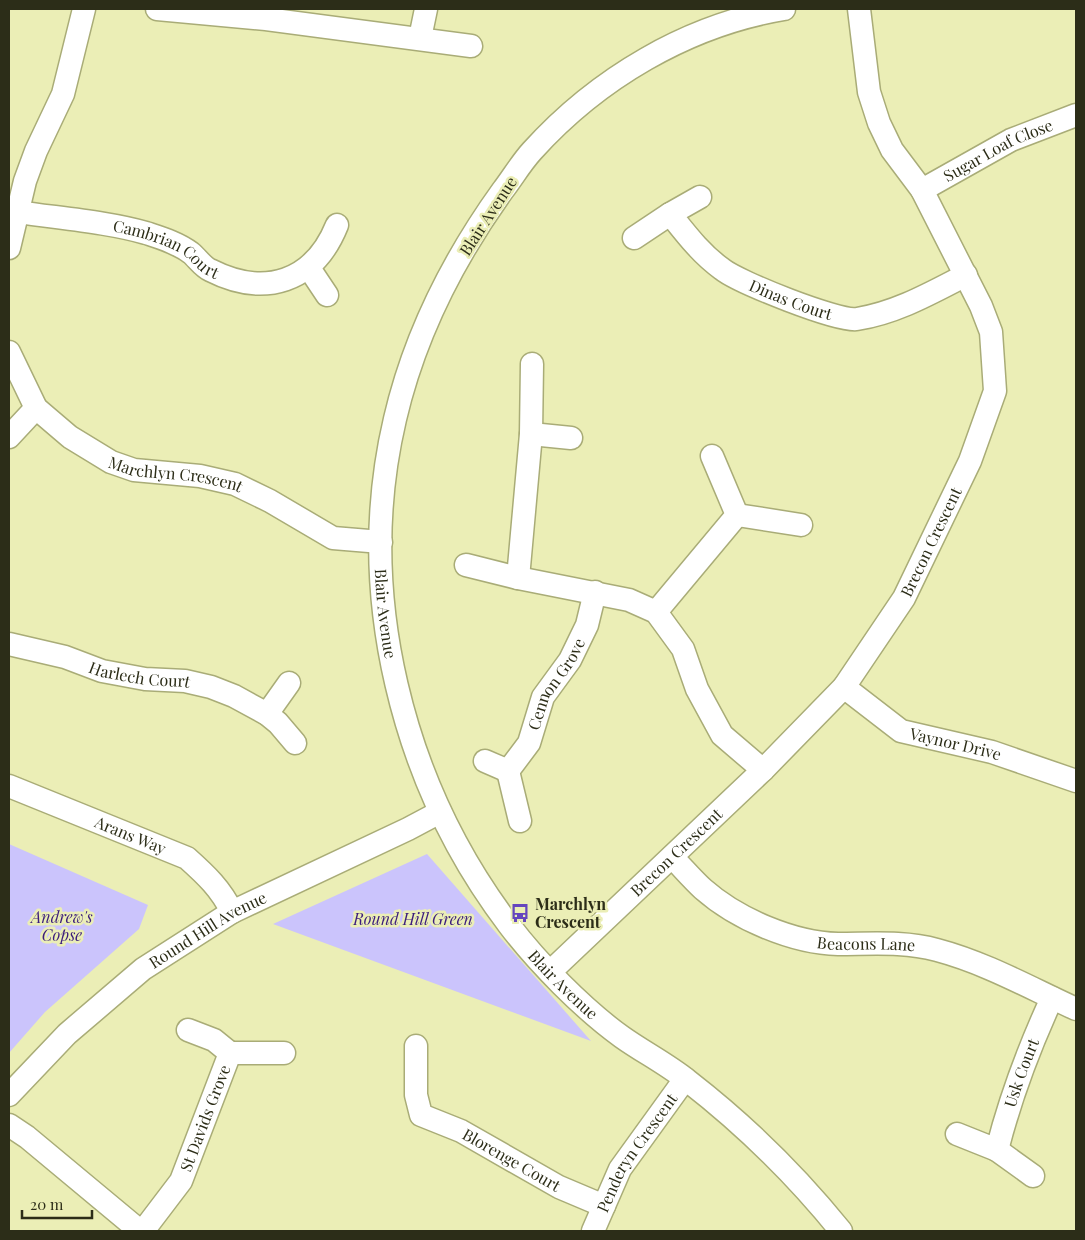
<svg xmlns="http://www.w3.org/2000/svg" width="1085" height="1240" viewBox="0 0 1085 1240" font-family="'Playfair Display',serif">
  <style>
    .green { fill: #cbc4fc }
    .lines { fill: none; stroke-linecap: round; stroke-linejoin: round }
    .minor-casing { stroke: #a9ac77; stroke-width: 25 }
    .minor { stroke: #fff; stroke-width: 22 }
    .labels { text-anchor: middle; stroke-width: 5; stroke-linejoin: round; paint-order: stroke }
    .street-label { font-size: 16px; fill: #2c2d18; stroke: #ebeeb6 }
    .poi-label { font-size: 16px; font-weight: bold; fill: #2c2d18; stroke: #ebeeb6; text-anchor: start }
    .park-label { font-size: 16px; font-style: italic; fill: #3b1c7c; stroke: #ebeeb6 }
  </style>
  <rect width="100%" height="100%" fill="#ebeeb6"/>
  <path class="green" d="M 9,844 L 148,905 L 139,929 L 45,1012 L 9,1053 Z
    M 427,854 L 591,1041 L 273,924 Z"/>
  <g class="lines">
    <g class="minor-casing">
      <g id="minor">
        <path d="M 157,9 L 266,19 L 471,46"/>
        <path id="s1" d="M 784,9 C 687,25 597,79 532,151 C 521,163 513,177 503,190 C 454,258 414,337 395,419 C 354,593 402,784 509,925 C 537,962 583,1009 622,1037 C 643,1052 667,1064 688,1081 C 746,1126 795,1174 841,1231"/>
        <path d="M 420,38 L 426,9"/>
        <path id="s2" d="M 922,190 L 1011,140 L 1076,115"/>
        <path id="s3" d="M 700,197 L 670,214 C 686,234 701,254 722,269 C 738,282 838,322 857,319 C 896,313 931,293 966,275"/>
        <path id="s4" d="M 18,212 C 57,218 109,222 146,233 C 161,238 178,243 191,253 C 197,258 203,267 210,270 C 265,298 314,282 337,225"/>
        <path d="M 634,238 L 670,214"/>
        <path d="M 9,248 L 25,181 L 36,151 L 63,94 L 84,9"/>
        <path d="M 309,268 L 327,295"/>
        <path id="s5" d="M 9,352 L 36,408 L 70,437 L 111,462 L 134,470 L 200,476 L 235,484 L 270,501 L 333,538 L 381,542"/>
        <path d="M 531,434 L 571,438"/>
        <path d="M 9,437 L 36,408"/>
        <path d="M 737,515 L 801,525"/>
        <path d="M 466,565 L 518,578 L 629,600 L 656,612 L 683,649 L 697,689 L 722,735 L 763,770"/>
        <path d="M 518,578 L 531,434 L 532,364"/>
        <path d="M 656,612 L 737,515 L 712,456"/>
        <path id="s6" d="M 9,644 L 65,657 L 102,671 L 145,679 L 185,681 L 211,687 L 234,696 L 267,714 L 278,723 L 295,743"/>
        <path id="s7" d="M 844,687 L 901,731 L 992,752 L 1076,781"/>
        <path d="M 267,714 L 289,683"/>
        <path d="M 485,761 L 508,771"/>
        <path id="s8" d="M 9,786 L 187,858 C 206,875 221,889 232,912"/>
        <path id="s9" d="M 520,821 L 508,771 L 529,743 L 543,697 L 570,660 L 587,625 L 595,592"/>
        <path id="s10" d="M 672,857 C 682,867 692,879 703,889 C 737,919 793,943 838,944 C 872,944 904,941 937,950 C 986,963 1030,988 1076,1009"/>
        <path id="s11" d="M 550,972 L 763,770 L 844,687 L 904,598 L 970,461 L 995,391 L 991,332 L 981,306 L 922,190 L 892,150 L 879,123 L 869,92 L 859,9"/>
        <path d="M 188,1030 L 214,1040 L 230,1053"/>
        <path id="s12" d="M 416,1046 L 416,1095 L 421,1115 L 461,1131 L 559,1187 L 604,1206"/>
        <path id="s13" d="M 9,1095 L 67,1034 L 143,969 L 232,912 L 408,829 L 440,812"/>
        <path d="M 9,1125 L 27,1137 L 140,1231"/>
        <path id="s14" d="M 957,1134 L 997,1150 C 1011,1095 1028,1050 1052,998"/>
        <path d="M 997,1150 L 1033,1176"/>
        <path id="s15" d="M 143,1231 L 181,1181 L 230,1053 L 284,1053"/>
        <path id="s16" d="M 593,1231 L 620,1169 L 685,1079"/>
      </g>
    </g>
    <use href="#minor" class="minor"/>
  </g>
  <defs>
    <g id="bus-bare" transform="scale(1.5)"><path d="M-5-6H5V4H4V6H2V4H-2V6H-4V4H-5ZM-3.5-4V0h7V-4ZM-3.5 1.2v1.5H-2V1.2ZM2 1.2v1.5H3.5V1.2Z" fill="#6545be" stroke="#ebeeb6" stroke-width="2.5" paint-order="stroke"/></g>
  </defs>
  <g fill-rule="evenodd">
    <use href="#bus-bare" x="520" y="913"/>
  </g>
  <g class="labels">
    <g class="street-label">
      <text dy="6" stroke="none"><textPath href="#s2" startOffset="86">Sugar Loaf Close</textPath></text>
      <text transform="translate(488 216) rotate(-57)" y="6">Blair Avenue</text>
      <text dy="6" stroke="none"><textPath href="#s4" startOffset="155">Cambrian Court</textPath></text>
      <text dy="6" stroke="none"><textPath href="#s3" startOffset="186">Dinas Court</textPath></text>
      <text dy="6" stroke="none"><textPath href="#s5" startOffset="221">Marchlyn Crescent</textPath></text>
      <text dy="6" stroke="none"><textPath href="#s11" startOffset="579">Brecon Crescent</textPath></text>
      <text dy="6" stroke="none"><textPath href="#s1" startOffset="794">Blair Avenue</textPath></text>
      <text dy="6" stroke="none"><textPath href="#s6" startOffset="135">Harlech Court</textPath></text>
      <text dy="6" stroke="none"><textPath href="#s9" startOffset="152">Cennon Grove</textPath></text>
      <text dy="6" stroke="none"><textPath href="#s7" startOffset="128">Vaynor Drive</textPath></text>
      <text dy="6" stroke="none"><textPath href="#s8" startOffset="131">Arans Way</textPath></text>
      <text dy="6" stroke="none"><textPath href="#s11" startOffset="174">Brecon Crescent</textPath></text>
      <text dy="6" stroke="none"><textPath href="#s13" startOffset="260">Round Hill Avenue</textPath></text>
      <text dy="6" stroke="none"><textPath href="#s10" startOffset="221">Beacons Lane</textPath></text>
      <text dy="6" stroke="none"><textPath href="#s1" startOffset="1214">Blair Avenue</textPath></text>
      <text dy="6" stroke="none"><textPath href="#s14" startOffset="124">Usk Court</textPath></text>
      <text dy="6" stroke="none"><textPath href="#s15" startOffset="130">St Davids Grove</textPath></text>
      <text dy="6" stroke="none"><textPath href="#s16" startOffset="90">Penderyn Crescent</textPath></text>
      <text dy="6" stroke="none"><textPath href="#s12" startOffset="171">Blorenge Court</textPath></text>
    </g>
    <g class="poi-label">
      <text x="535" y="910">Marchlyn<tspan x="535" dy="18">Crescent</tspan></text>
    </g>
    <g class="park-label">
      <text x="62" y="923">Andrew's<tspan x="62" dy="18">Copse</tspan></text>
      <text x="413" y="925">Round Hill Green</text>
    </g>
  </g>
  <rect width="1085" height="1240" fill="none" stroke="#2c2d18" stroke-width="20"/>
  <path d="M22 1210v8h70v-8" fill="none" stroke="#2c2d18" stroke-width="2.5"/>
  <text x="30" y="1210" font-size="15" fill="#2c2d18" stroke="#ebeeb6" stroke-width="4" paint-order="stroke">20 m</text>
</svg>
